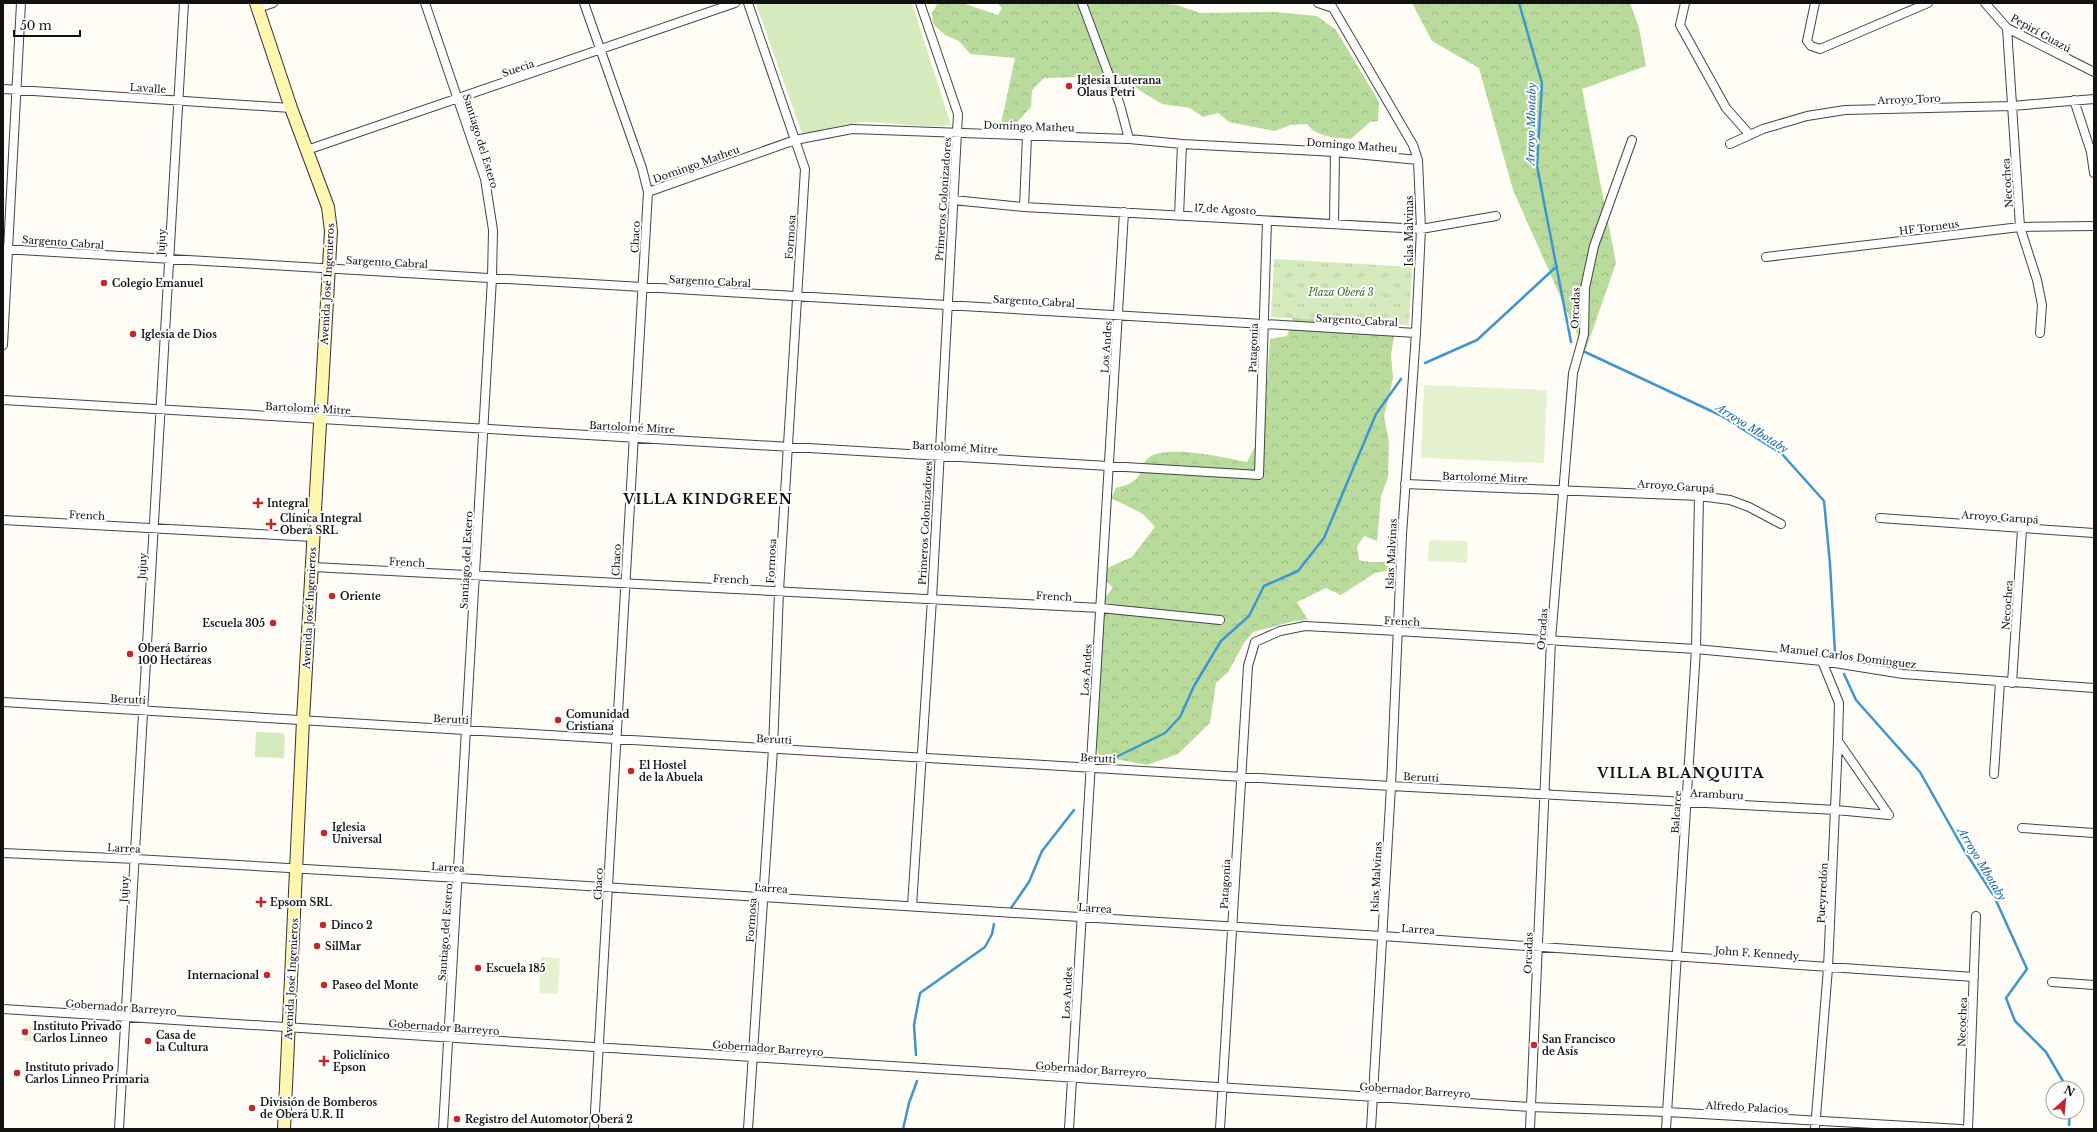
<svg xmlns="http://www.w3.org/2000/svg" width="2097" height="1132" viewBox="0 0 2097 1132" font-family="'Libre Baskerville',serif">
  <style>
    .grass { fill: #d5ebbd }
    .forest { fill: url(#forest-crowns) }
    .park { fill: url(#park-tufts) }
    .pitch { fill: #e6f2cf }
    .lines { fill: none; stroke-linecap: round; stroke-linejoin: round }
    .stream { stroke: #3f96cf; stroke-width: 2.5 }
    .minor-casing { stroke: #444; stroke-width: 10 }
    .secondary-casing { stroke: #333; stroke-width: 14 }
    .minor { stroke: #fff; stroke-width: 8 }
    .secondary { stroke: #fff6b0; stroke-width: 12 }
    .poi-dot { fill: #c4262e; stroke: #fff; stroke-width: 1.5 }
    .labels { text-anchor: middle; stroke-width: 4; stroke-linejoin: round; paint-order: stroke }
    .street-label { font-size: 10px; fill: #111; stroke: #fff }
    .poi-label { font-size: 10px; font-weight: bold; fill: #111; stroke: #fff; text-anchor: start }
    .park-label { font-size: 10px; font-style: italic; fill: #2f6b1f; stroke: #fff }
    .water-label { font-size: 11px; font-style: italic; fill: #1768a6; stroke: #fff }
    .district-label { font-size: 14px; font-weight: bold; letter-spacing: 1px; fill: #111; stroke: #fff }
  </style>
  <defs>
    <pattern id="forest-crowns" width="20" height="18" patternUnits="userSpaceOnUse"><rect width="20" height="18" fill="#b9dc9c"/><path d="M2 6a3 3 0 1 1 6 0M12 15a3 3 0 1 1 6 0" fill="none" stroke="#9ebc85"/></pattern>
    <pattern id="park-tufts" width="24" height="20" patternUnits="userSpaceOnUse"><rect width="24" height="20" fill="#d5ebbd"/><path d="M3 7l-1-3M5 7V3M7 7l1-3M15 17l-1-3M17 17v-4M19 17l1-3" fill="none" stroke="#b6c8a1"/></pattern>
  </defs>
  <rect width="100%" height="100%" fill="#fffdf5"/>
  <path class="grass" d="M 758,3 L 912,3 L 951,125 C 922,129 895,122 866,122 C 844,123 823,131 803,136 L 756,4 Z
    M 256,732 L 283,733 L 285,737 L 284,758 L 255,757 Z"/>
  <path class="forest" d="M 938,3 L 962,3 L 998,15 L 1002,8 L 997,3 L 1152,3 L 1177,5 L 1200,13 L 1275,12 L 1317,16 L 1336,30 L 1379,102 L 1378,121 L 1370,122 L 1351,139 C 1336,138 1316,137 1307,124 L 1290,125 L 1275,131 L 1229,122 L 1218,113 L 1203,117 L 1190,108 L 1162,104 L 1128,83 L 1087,77 L 1044,78 L 1032,90 L 1031,107 L 1018,121 L 1000,129 L 1015,58 L 970,54 L 959,41 L 945,35 L 933,24 L 932,13 Z
    M 1412,3 L 1630,3 L 1639,28 L 1646,66 L 1582,89 L 1616,263 L 1585,352 L 1513,190 L 1479,68 L 1432,41 Z
    M 1340,263 L 1362,267 L 1397,319 L 1391,355 L 1393,379 L 1384,416 L 1389,443 L 1388,477 L 1381,496 L 1377,541 L 1364,536 L 1357,547 L 1359,560 L 1368,562 L 1387,562 L 1390,570 L 1375,573 L 1341,595 L 1326,588 L 1297,602 L 1308,620 L 1294,621 L 1253,632 L 1244,643 L 1228,672 L 1216,683 L 1210,723 L 1178,754 L 1147,765 L 1099,756 L 1094,739 L 1105,597 L 1113,588 L 1107,582 L 1107,568 L 1132,557 L 1155,527 L 1143,514 L 1111,498 L 1116,488 C 1128,485 1137,482 1142,470 C 1143,466 1145,461 1147,459 C 1163,443 1226,458 1247,462 L 1264,430 L 1270,339 L 1287,336 L 1293,320 L 1280,298 L 1322,270 Z"/>
  <path class="park" d="M 1274,259 L 1412,267 L 1409,325 L 1271,317 Z"/>
  <path class="pitch" d="M 1424,385 L 1547,390 L 1544,463 L 1421,458 Z
    M 1429,540 L 1468,541 L 1467,563 L 1428,561 Z
    M 541,957 L 560,958 L 558,994 L 539,993 Z
    M 25,1026 L 48,1028 L 47,1042 L 24,1041 Z"/>
  <g class="lines">
    <path class="stream" d="M 1519,3 L 1542,83 L 1537,166 L 1571,342
      M 1585,352 L 1722,416 L 1782,454 L 1824,501 L 1830,564 L 1835,653
      M 1425,363 L 1477,340 L 1557,266
      M 1844,674 L 1856,700 L 1920,772 L 1964,850 L 1994,896 L 2027,969 L 2006,998 L 2015,1021 L 2046,1052 L 2067,1088
      M 1106,762 L 1165,733 L 1180,717 L 1194,686 L 1221,641 L 1249,616 L 1264,586 L 1298,571 L 1324,538 L 1376,414 L 1401,379
      M 1011,908 L 1029,882 L 1042,851 L 1074,810
      M 916,1055 L 914,1025 L 920,993 L 985,947 L 992,934 L 994,924
      M 2069,1125 L 2070,1112
      M 903,1129 L 909,1103 L 917,1081"/>
    <g class="minor-casing">
      <path id="minor" d="M 425,3 L 485,179 L 493,230 L 492,278 L 443,1129
        M 584,3 L 642,168 L 648,192 L 594,1129
        M 748,3 L 805,169 L 779,591 L 773,749 L 748,1129
        M 1082,3 L 1120,105 L 1129,139
        M 1318,3 L 1333,8
        M 1330,3 L 1413,145 L 1418,160 L 1421,229 L 1416,333 L 1402,535 L 1391,786 L 1371,1129
        M 1685,3 L 1680,25 L 1726,108 L 1750,135
        M 1815,3 L 1807,41 L 1811,46 L 1820,49 L 1928,3
        M 1985,3 L 2007,28 L 2094,72
        M 258,8 L 273,3
        M 2007,28 L 2020,227 L 2037,280 L 2042,305 L 2040,333
        M 3,89 L 291,108
        M 2074,100 L 2091,152 L 2094,173
        M 1730,144 L 1763,129 L 1807,116 L 1845,110 L 2012,106 L 2094,99
        M 307,150 L 735,3
        M 648,192 L 795,140 L 852,129 L 1129,139 L 1182,144 L 1335,152 L 1418,160
        M 953,200 L 1024,207 L 1421,229 L 1496,216
        M 1024,207 L 1027,136
        M 1179,216 L 1182,144
        M 1334,224 L 1335,152
        M 3,249 L 1416,333
        M 1766,257 L 2020,227 L 2094,226
        M 3,345 L 21,3
        M 3,400 L 1259,475 L 1267,221
        M 1405,484 L 1699,496 L 1730,500 L 1749,507 L 1781,524
        M 1880,518 L 2094,533
        M 3,520 L 313,537
        M 313,567 L 1100,608 L 1220,620
        M 2012,683 L 2022,529
        M 3,702 L 1391,786 L 1836,810 L 1889,815
        M 1838,741 L 1889,815
        M 1994,774 L 2000,682
        M 2022,828 L 2094,833
        M 3,853 L 136,859 L 459,878 L 1382,936 L 1974,977
        M 912,906 L 932,599 L 958,114 L 920,3
        M 2052,982 L 2094,985
        M 3,1009 L 1531,1107 L 1667,1112 L 1961,1129
        M 119,1129 L 184,3
        M 1069,1129 L 1124,212
        M 1220,1129 L 1248,666 L 1255,642 L 1280,631 L 1305,626 L 1397,631 L 1696,649 L 1822,661 L 1903,674 L 2094,688
        M 1530,1129 L 1551,640 L 1573,373 L 1584,334 L 1585,288 L 1594,246 L 1632,140
        M 1666,1129 L 1696,649 L 1699,496
        M 1815,1129 L 1828,968 L 1838,741 L 1839,703 L 1822,661
        M 1968,1129 L 1976,916"/>
    </g>
    <g class="secondary-casing">
      <path id="secondary" d="M 256,3 L 291,108 L 328,207 L 331,231 L 303,720 L 284,1129"/>
    </g>
    <use href="#minor" class="minor"/>
    <use href="#secondary" class="secondary"/>
  </g>
  <g class="poi-dot">
    <circle cx="1069" cy="86" r="4"/>
    <circle cx="104" cy="283" r="4"/>
    <circle cx="133" cy="334" r="4"/>
    <path d="M256 497h4v4h4v4h-4v4h-4v-4h-4v-4h4z"/>
    <path d="M269 518h4v4h4v4h-4v4h-4v-4h-4v-4h4z"/>
    <circle cx="332" cy="596" r="4"/>
    <circle cx="273" cy="623" r="4"/>
    <circle cx="130" cy="654" r="4"/>
    <circle cx="558" cy="720" r="4"/>
    <circle cx="631" cy="771" r="4"/>
    <circle cx="324" cy="833" r="4"/>
    <path d="M259 896h4v4h4v4h-4v4h-4v-4h-4v-4h4z"/>
    <circle cx="323" cy="925" r="4"/>
    <circle cx="317" cy="946" r="4"/>
    <circle cx="478" cy="968" r="4"/>
    <circle cx="267" cy="975" r="4"/>
    <circle cx="324" cy="985" r="4"/>
    <circle cx="25" cy="1032" r="4"/>
    <circle cx="148" cy="1041" r="4"/>
    <circle cx="1534" cy="1045" r="4"/>
    <path d="M322 1055h4v4h4v4h-4v4h-4v-4h-4v-4h4z"/>
    <circle cx="17" cy="1073" r="4"/>
    <circle cx="252" cy="1108" r="4"/>
    <circle cx="457" cy="1119" r="4"/>
  </g>
  <g class="labels">
    <g class="street-label">
      <text transform="translate(2041 33) rotate(29)" y="4">Pepirí Guazú</text>
      <text transform="translate(518 68) rotate(-19)" y="4">Suecia</text>
      <text transform="translate(148 88) rotate(4)" y="4">Lavalle</text>
      <text transform="translate(1909 99) rotate(-2)" y="4">Arroyo Toro</text>
      <text transform="translate(1029 126) rotate(2)" y="4">Domingo Matheu</text>
      <text transform="translate(481 141) rotate(73)" y="4">Santiago del Estero</text>
      <text transform="translate(1352 145) rotate(4)" y="4">Domingo Matheu</text>
      <text transform="translate(696 164) rotate(-20)" y="4">Domingo Matheu</text>
      <text transform="translate(2007 183) rotate(-94)" y="4">Necochea</text>
      <text transform="translate(943 199) rotate(-86)" y="4">Primeros Colonizadores</text>
      <text transform="translate(1225 209) rotate(3)" y="4">17 de Agosto</text>
      <text transform="translate(1929 227) rotate(-7)" y="4">HF Torneus</text>
      <text transform="translate(1409 231) rotate(-90)" y="4">Islas Malvinas</text>
      <text transform="translate(635 237) rotate(-87)" y="4">Chaco</text>
      <text transform="translate(790 237) rotate(-86)" y="4">Formosa</text>
      <text transform="translate(63 242) rotate(4)" y="4">Sargento Cabral</text>
      <text transform="translate(161 242) rotate(-87)" y="4">Jujuy</text>
      <text transform="translate(387 262) rotate(3)" y="4">Sargento Cabral</text>
      <text transform="translate(710 281) rotate(3)" y="4">Sargento Cabral</text>
      <text transform="translate(327 284) rotate(-87)" y="4">Avenida José Ingenieros</text>
      <text transform="translate(1034 301) rotate(3)" y="4">Sargento Cabral</text>
      <text transform="translate(1575 308) rotate(-88)" y="4">Orcadas</text>
      <text transform="translate(1357 320) rotate(3)" y="4">Sargento Cabral</text>
      <text transform="translate(1106 347) rotate(-86)" y="4">Los Andes</text>
      <text transform="translate(1253 348) rotate(-88)" y="4">Patagonia</text>
      <text transform="translate(308 408) rotate(3)" y="4">Bartolomé Mitre</text>
      <text transform="translate(632 427) rotate(3)" y="4">Bartolomé Mitre</text>
      <text transform="translate(955 447) rotate(3)" y="4">Bartolomé Mitre</text>
      <text transform="translate(1485 477) rotate(2)" y="4">Bartolomé Mitre</text>
      <text transform="translate(1676 486) rotate(4)" y="4">Arroyo Garupá</text>
      <text transform="translate(87 515) rotate(3)" y="4">French</text>
      <text transform="translate(2000 517) rotate(4)" y="4">Arroyo Garupá</text>
      <text transform="translate(925 523) rotate(-87)" y="4">Primeros Colonizadores</text>
      <text transform="translate(1391 554) rotate(-87)" y="4">Islas Malvinas</text>
      <text transform="translate(466 560) rotate(-87)" y="4">Santiago del Estero</text>
      <text transform="translate(616 560) rotate(-87)" y="4">Chaco</text>
      <text transform="translate(771 561) rotate(-87)" y="4">Formosa</text>
      <text transform="translate(407 562) rotate(3)" y="4">French</text>
      <text transform="translate(142 566) rotate(-87)" y="4">Jujuy</text>
      <text transform="translate(731 579) rotate(3)" y="4">French</text>
      <text transform="translate(1054 596) rotate(3)" y="4">French</text>
      <text transform="translate(2007 605) rotate(-86)" y="4">Necochea</text>
      <text transform="translate(309 608) rotate(-87)" y="4">Avenida José Ingenieros</text>
      <text transform="translate(1402 621) rotate(3)" y="4">French</text>
      <text transform="translate(1542 629) rotate(-86)" y="4">Orcadas</text>
      <text transform="translate(1848 656) rotate(7)" y="4">Manuel Carlos Dominguez</text>
      <text transform="translate(1086 670) rotate(-86)" y="4">Los Andes</text>
      <text transform="translate(128 699) rotate(3)" y="4">Berutti</text>
      <text transform="translate(451 719) rotate(3)" y="4">Berutti</text>
      <text transform="translate(774 739) rotate(3)" y="4">Berutti</text>
      <text transform="translate(1098 758) rotate(3)" y="4">Berutti</text>
      <text transform="translate(1421 777) rotate(3)" y="4">Berutti</text>
      <text transform="translate(1717 794) rotate(3)" y="4">Aramburu</text>
      <text transform="translate(1676 812) rotate(-86)" y="4">Balcarce</text>
      <text transform="translate(124 848) rotate(3)" y="4">Larrea</text>
      <text transform="translate(448 867) rotate(3)" y="4">Larrea</text>
      <text transform="translate(1376 877) rotate(-87)" y="4">Islas Malvinas</text>
      <text transform="translate(598 884) rotate(-87)" y="4">Chaco</text>
      <text transform="translate(1225 884) rotate(-87)" y="4">Patagonia</text>
      <text transform="translate(771 888) rotate(4)" y="4">Larrea</text>
      <text transform="translate(124 889) rotate(-87)" y="4">Jujuy</text>
      <text transform="translate(1822 893) rotate(-87)" y="4">Pueyrredón</text>
      <text transform="translate(1095 908) rotate(4)" y="4">Larrea</text>
      <text transform="translate(751 920) rotate(-86)" y="4">Formosa</text>
      <text transform="translate(1418 929) rotate(4)" y="4">Larrea</text>
      <text transform="translate(445 932) rotate(-86)" y="4">Santiago del Estero</text>
      <text transform="translate(1528 953) rotate(-88)" y="4">Orcadas</text>
      <text transform="translate(1757 953) rotate(4)" y="4">John F. Kennedy</text>
      <text transform="translate(291 979) rotate(-87)" y="4">Avenida José Ingenieros</text>
      <text transform="translate(1067 993) rotate(-87)" y="4">Los Andes</text>
      <text transform="translate(121 1007) rotate(4)" y="4">Gobernador Barreyro</text>
      <text transform="translate(1962 1022) rotate(-88)" y="4">Necochea</text>
      <text transform="translate(444 1027) rotate(4)" y="4">Gobernador Barreyro</text>
      <text transform="translate(768 1048) rotate(4)" y="4">Gobernador Barreyro</text>
      <text transform="translate(1091 1069) rotate(4)" y="4">Gobernador Barreyro</text>
      <text transform="translate(1415 1090) rotate(4)" y="4">Gobernador Barreyro</text>
      <text transform="translate(1747 1107) rotate(3)" y="4">Alfredo Palacios</text>
    </g>
    <g class="poi-label">
      <text x="1077" y="84">Iglesia Luterana<tspan x="1077" dy="12">Olaus Petri</tspan></text>
      <text x="112" y="287">Colegio Emanuel</text>
      <text x="141" y="338">Iglesia de Dios</text>
      <text x="267" y="507">Integral</text>
      <text x="280" y="522">Clínica Integral<tspan x="280" dy="12">Oberá SRL</tspan></text>
      <text x="340" y="600">Oriente</text>
      <text x="265" y="627" text-anchor="end">Escuela 305</text>
      <text x="138" y="652">Oberá Barrio<tspan x="138" dy="12">100 Hectáreas</tspan></text>
      <text x="566" y="718">Comunidad<tspan x="566" dy="12">Cristiana</tspan></text>
      <text x="639" y="769">El Hostel<tspan x="639" dy="12">de la Abuela</tspan></text>
      <text x="332" y="831">Iglesia<tspan x="332" dy="12">Universal</tspan></text>
      <text x="270" y="906">Epsom SRL</text>
      <text x="331" y="929">Dinco 2</text>
      <text x="325" y="950">SilMar</text>
      <text x="486" y="972">Escuela 185</text>
      <text x="259" y="979" text-anchor="end">Internacional</text>
      <text x="332" y="989">Paseo del Monte</text>
      <text x="33" y="1030">Instituto Privado<tspan x="33" dy="12">Carlos Linneo</tspan></text>
      <text x="156" y="1039">Casa de<tspan x="156" dy="12">la Cultura</tspan></text>
      <text x="1542" y="1043">San Francisco<tspan x="1542" dy="12">de Asís</tspan></text>
      <text x="333" y="1059">Policlínico<tspan x="333" dy="12">Epson</tspan></text>
      <text x="25" y="1071">Instituto privado<tspan x="25" dy="12">Carlos Linneo Primaria</tspan></text>
      <text x="260" y="1106">División de Bomberos<tspan x="260" dy="12">de Oberá U.R. II</tspan></text>
      <text x="465" y="1123">Registro del Automotor Oberá 2</text>
    </g>
    <g class="park-label">
      <text x="1341" y="296">Plaza Oberá 3</text>
    </g>
    <g class="water-label">
      <text transform="translate(1531 124) rotate(-89)" y="4">Arroyo Mbotaby</text>
      <text transform="translate(1752 428) rotate(32)" y="4">Arroyo Mbotaby</text>
      <text transform="translate(1982 864) rotate(59)" y="4">Arroyo Mbotaby</text>
    </g>
    <g class="district-label">
      <text x="708" y="504">VILLA KINDGREEN</text>
      <text x="1681" y="778">VILLA BLANQUITA</text>
    </g>
  </g>
  <rect width="2097" height="1132" fill="none" stroke="#111111" stroke-width="8"/>
  <g transform="translate(2065 1100) rotate(27)"><circle r="19" fill="#ffffff" stroke="#a0a0a0"/>
  <path d="M0-3L7 15L0 10L-7 15Z" fill="#c4262e"/>
  <text y="-6" font-size="11" font-weight="bold" text-anchor="middle" fill="#111111">N</text>
  </g>
  <path d="M14 30v6h66v-6" fill="none" stroke="#111111" stroke-width="2"/>
  <text x="20" y="30" font-size="12" fill="#111111" stroke="#ffffff" stroke-width="3" paint-order="stroke">50 m</text>
</svg>
